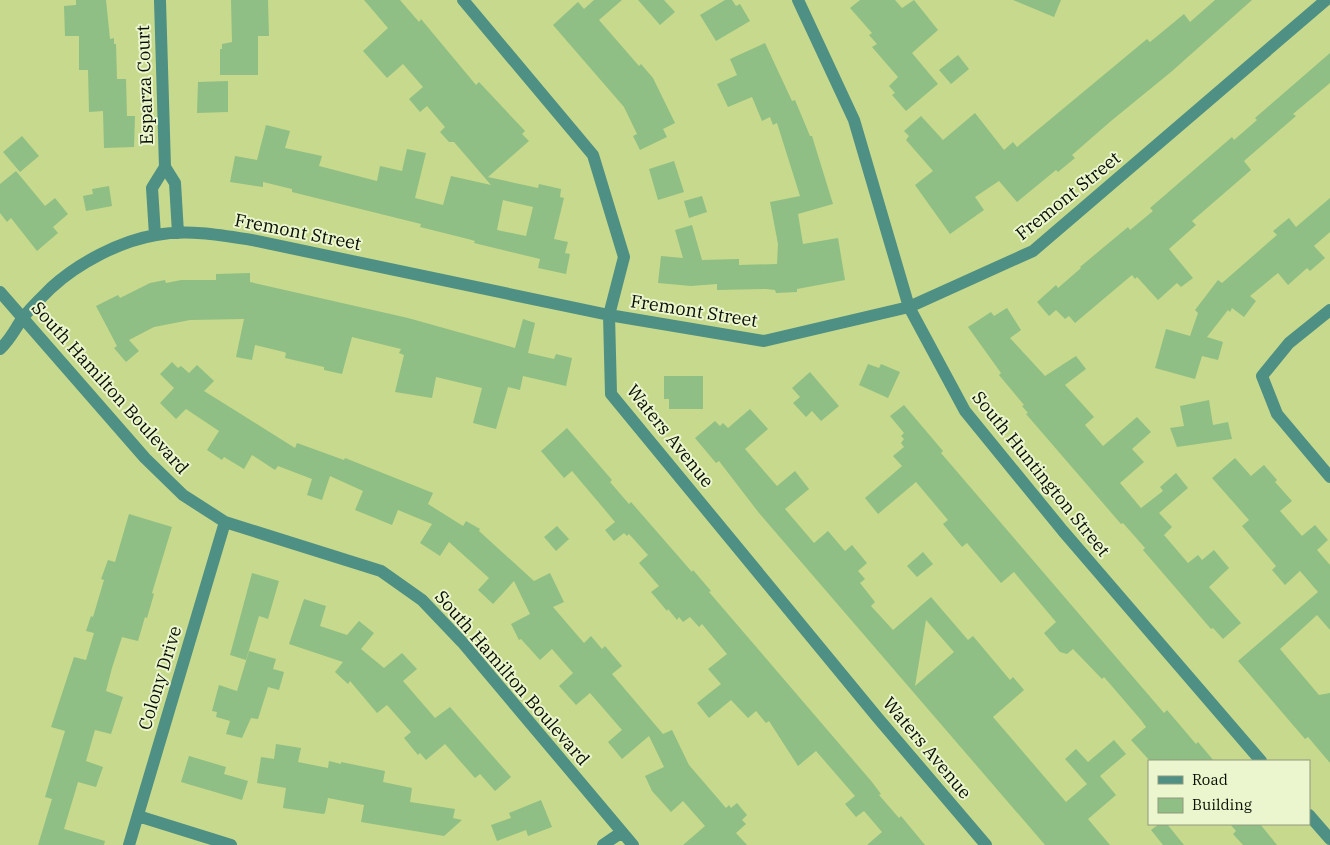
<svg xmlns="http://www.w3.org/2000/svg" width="1330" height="845" viewBox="0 0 1330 845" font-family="'IBM Plex Serif',serif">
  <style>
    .building { fill: #8fbf84; fill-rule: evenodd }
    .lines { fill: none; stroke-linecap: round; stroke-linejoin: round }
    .minor { stroke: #4e9083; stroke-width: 12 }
    .labels { text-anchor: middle; stroke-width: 4; stroke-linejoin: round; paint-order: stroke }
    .street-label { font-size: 18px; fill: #090e00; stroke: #ebf6cf }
  </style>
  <rect width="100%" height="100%" fill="#c7d98c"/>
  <path class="building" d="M 76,0 L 106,0 L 110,39 L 114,38 L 114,44 L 116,44 L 117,79 L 126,79 L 127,116 L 135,116 L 134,147 L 104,148 L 103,111 L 89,112 L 88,70 L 79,70 L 79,36 L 65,36 L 64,6 L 76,5 Z
    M 231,0 L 268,0 L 269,36 L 258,36 L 258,75 L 220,75 L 220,49 L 222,49 L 222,44 L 232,42 Z
    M 364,0 L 400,0 L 419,22 L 421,19 L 476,85 L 479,82 L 525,131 L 522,134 L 529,141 L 488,177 L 538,188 L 539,184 L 561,189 L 560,197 L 564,198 L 554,239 L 568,242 L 565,253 L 570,254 L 566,274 L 538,268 L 540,259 L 474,243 L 475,241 L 468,239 L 420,227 L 421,224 L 292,192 L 292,189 L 263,182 L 263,187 L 230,182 L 235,156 L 257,160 L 266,125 L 290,131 L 285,148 L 322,156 L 319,166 L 377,181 L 380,166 L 402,171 L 407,149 L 426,153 L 415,198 L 443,205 L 451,176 L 491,185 L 454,142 L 449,142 L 440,132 L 445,127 L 427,106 L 420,112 L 409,99 L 423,87 L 403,64 L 387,78 L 363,51 L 388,28 ZM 503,200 L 533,207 L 526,236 L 497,230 Z
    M 594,0 L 622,0 L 599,20 L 639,66 L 641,64 L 653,78 L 675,123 L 663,129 L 667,137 L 640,150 L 633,136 L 637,134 L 624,107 L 553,25 L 578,2 L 584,9 Z
    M 638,0 L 664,0 L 675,12 L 660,25 Z
    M 725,0 L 732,0 L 736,6 L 740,4 L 750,21 L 716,41 L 700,15 Z
    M 860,0 L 895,0 L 902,8 L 914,0 L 938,30 L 912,53 L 938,84 L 906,111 L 892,95 L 895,93 L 889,86 L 898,77 L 872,47 L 877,44 L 869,35 L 872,33 L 850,8 Z
    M 1013,0 L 1061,0 L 1054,17 Z
    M 1215,0 L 1252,0 L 1171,72 L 1111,121 L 1072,155 L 1075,158 L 1058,172 L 1056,170 L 1017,202 L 999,181 L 975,197 L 984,210 L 950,234 L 915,185 L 933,171 L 906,140 L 909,136 L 904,131 L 921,116 L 943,140 L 975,113 L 1004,150 L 1013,142 L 1017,147 L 1147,39 L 1150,42 L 1184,14 L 1190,22 Z
    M 765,43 L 792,101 L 795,100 L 810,136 L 812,136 L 833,204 L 798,214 L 803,244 L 838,238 L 845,280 L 797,289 L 797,292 L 776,293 L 775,290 L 766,289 L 717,290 L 717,284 L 691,286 L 658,283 L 661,256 L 683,258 L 675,230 L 692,225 L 702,260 L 739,259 L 739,265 L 777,264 L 778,244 L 770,202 L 800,196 L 777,123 L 773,125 L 770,117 L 762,121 L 752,97 L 728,107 L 717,84 L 737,75 L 730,59 Z
    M 1330,53 L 1330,83 L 1293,114 L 1296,116 L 1244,161 L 1251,170 L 1192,221 L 1196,225 L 1169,249 L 1193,278 L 1181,287 L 1177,283 L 1158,300 L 1137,277 L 1135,279 L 1132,275 L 1075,323 L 1069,316 L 1065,319 L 1056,310 L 1049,316 L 1037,302 L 1056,285 L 1058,288 L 1081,268 L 1080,267 L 1128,227 L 1130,230 L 1153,211 L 1150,208 L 1232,137 L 1234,140 L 1257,120 L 1255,118 Z
    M 958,55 L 969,69 L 951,84 L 939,70 Z
    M 228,81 L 228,112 L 197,113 L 198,82 Z
    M 22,136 L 39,156 L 20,172 L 3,152 Z
    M 674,161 L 684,192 L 658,200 L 649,169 Z
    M 16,171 L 45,206 L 55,198 L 68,214 L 53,227 L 58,233 L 37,251 L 11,218 L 7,222 L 0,213 L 0,184 Z
    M 109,186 L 112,206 L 86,211 L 83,196 L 93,194 L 92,189 Z
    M 702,196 L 707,212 L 689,218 L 684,201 Z
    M 1330,198 L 1330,232 L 1314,246 L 1325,258 L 1310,271 L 1307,268 L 1288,285 L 1278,273 L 1250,296 L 1256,301 L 1244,317 L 1232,308 L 1230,312 L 1228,310 L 1207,337 L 1223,342 L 1218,360 L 1202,356 L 1195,379 L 1155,368 L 1166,329 L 1190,336 L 1198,313 L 1195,310 L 1218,280 L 1222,283 L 1277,235 L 1273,231 L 1289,218 L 1296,227 Z
    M 250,273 L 250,282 L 408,318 L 515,348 L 523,319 L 535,323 L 528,353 L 554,359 L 556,354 L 572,358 L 566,386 L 523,376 L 520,390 L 508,387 L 496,429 L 473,423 L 482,388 L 436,377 L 432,398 L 395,392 L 404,355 L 399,353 L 401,349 L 352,337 L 342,374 L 324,370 L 324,367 L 285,358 L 286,353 L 284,352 L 255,345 L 252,360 L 236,357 L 244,319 L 190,320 L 154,327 L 129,340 L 139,351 L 126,362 L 114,348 L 117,346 L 96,306 L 118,295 L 120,298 L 150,283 L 165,280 L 166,283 L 181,280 L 216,280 L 216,274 Z
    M 1007,308 L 1021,330 L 1010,338 L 1045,376 L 1076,356 L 1086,369 L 1065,385 L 1094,417 L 1085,425 L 1103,446 L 1137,417 L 1151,432 L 1132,449 L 1144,462 L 1120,483 L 1141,508 L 1163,491 L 1160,487 L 1176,473 L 1188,488 L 1159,513 L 1172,527 L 1164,535 L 1188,563 L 1198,555 L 1202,560 L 1214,550 L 1229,568 L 1209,587 L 1241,623 L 1223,639 L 1213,628 L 1211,629 L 1143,550 L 1145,548 L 1123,523 L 1121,524 L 1026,414 L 1028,413 L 1022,406 L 1024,405 L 999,375 L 1001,373 L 968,327 L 991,312 L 994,316 Z
    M 172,362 L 178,368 L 181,366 L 189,373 L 197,365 L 214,381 L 204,391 L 295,448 L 297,443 L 344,460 L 345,458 L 433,493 L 428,504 L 463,526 L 466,521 L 480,529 L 479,531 L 534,581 L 550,573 L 564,602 L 553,607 L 584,643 L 591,636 L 602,649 L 605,646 L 622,666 L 612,674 L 663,734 L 672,730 L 689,765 L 726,808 L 729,805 L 731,808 L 737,803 L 747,815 L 742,820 L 746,824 L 736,833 L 747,845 L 683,845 L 705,826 L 683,801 L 671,812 L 652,791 L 645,776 L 664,767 L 649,736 L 622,759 L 608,742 L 622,730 L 590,693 L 576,705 L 559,686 L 573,673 L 552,649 L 540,660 L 521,639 L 519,640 L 511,624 L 530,614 L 514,581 L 493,604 L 478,590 L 489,578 L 449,542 L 440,556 L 420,543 L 432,524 L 398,510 L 392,525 L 355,510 L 363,491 L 330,476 L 322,500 L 307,495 L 312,479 L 278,466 L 275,470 L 252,455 L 244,469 L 224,457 L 222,460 L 207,450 L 219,431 L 186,409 L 176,419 L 160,403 L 174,388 L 160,374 Z
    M 868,364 L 879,368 L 881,364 L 900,372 L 888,398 L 859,385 Z
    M 810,372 L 839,406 L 821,421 L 812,411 L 806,417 L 793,403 L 800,397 L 792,388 Z
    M 664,376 L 703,376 L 703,409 L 669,409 L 669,399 L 664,399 Z
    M 1209,400 L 1213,425 L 1228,422 L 1232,439 L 1177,447 L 1170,428 L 1184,426 L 1180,406 Z
    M 904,405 L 943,451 L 941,453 L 1164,713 L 1167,710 L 1196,744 L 1198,742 L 1214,761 L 1150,761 L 1131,740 L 1146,727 L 1141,720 L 1104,677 L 1102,679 L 1073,649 L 1067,654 L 1060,652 L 1044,633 L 1056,622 L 1014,572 L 1001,583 L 967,543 L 962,547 L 943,524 L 948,520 L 916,482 L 878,514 L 865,498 L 902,466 L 893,456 L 904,447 L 901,443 L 904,439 L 901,436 L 904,433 L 890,416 Z
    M 750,409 L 768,429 L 745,449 L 777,486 L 795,471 L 809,489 L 785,509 L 814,543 L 828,531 L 845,551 L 852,545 L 867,563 L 858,571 L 865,579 L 860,583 L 875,602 L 871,606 L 893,630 L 931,597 L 968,640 L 973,636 L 1010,680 L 1013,677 L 1024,690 L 993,717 L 1066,802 L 1087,784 L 1065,759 L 1076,749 L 1088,762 L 1114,740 L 1126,754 L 1100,776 L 1116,795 L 1088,819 L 1110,845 L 1045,845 L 759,513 L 719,461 L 716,463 L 695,438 L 715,421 L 720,426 L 723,423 L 728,428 ZM 926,620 L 954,652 L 915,686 Z
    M 567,428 L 612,480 L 610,482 L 629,504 L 631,502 L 692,572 L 693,570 L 711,591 L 709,592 L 872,782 L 881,794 L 879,795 L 899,818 L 901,816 L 925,845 L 867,845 L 882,832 L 864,811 L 856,817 L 845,804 L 855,796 L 816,751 L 798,766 L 769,721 L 766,723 L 756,711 L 748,718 L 731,700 L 709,718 L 697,703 L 721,684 L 708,669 L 727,654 L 702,624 L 699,627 L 690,617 L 683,622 L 679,617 L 677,620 L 668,609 L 667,611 L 651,592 L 659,586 L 639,563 L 648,555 L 629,534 L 627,536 L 624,533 L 614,541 L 605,530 L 615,522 L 605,510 L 572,471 L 564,478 L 541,451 Z
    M 1235,458 L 1251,476 L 1264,465 L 1277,480 L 1275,482 L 1292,501 L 1280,511 L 1302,536 L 1315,525 L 1328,540 L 1317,550 L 1330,565 L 1330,630 L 1317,615 L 1280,649 L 1319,695 L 1330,693 L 1330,763 L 1308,737 L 1305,739 L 1238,661 L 1318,592 L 1300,571 L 1285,585 L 1272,570 L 1276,566 L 1242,526 L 1249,520 L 1212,478 Z
    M 129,514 L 172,527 L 152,593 L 154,594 L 147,618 L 145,617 L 138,641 L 122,637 L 112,668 L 106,691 L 123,697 L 111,734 L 95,730 L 86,761 L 103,767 L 96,787 L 78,782 L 64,829 L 105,841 L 104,845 L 38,845 L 52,799 L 45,797 L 65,731 L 51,727 L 74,657 L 86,660 L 94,633 L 86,631 L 91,616 L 93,617 L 104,580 L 101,579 L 108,560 L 115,562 Z
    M 557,526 L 569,539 L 556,551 L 544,537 Z
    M 923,552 L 933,564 L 917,577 L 907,566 Z
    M 252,573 L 279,581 L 268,619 L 259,616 L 246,660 L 230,655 Z
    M 304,599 L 326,606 L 320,626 L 347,635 L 359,621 L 374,633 L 361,649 L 384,668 L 402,653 L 417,669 L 403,681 L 435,718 L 450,707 L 511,777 L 495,791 L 480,774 L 475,778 L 445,744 L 426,760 L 420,753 L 418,755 L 404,738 L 411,732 L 387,705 L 377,713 L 350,681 L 348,684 L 335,672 L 343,662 L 289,644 Z
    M 249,651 L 276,659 L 273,669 L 284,672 L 279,690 L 268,687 L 258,719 L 251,718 L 242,738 L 226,734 L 230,721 L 216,717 L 217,712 L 212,711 L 219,685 L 237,691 Z
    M 276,744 L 301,748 L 298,762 L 328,768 L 329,761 L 341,764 L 341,762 L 385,771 L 383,782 L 412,788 L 410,802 L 455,809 L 453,818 L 462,820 L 444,836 L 361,822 L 364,805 L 328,798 L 325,813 L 323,814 L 283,808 L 286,788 L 257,783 L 261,757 L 274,759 Z
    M 189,756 L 226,767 L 224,774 L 248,781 L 242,800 L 181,782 Z
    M 541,800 L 552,827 L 528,836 L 526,830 L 497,841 L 491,825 L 511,818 L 509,813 Z
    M 1159,824 L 1167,824 L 1184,845 L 1163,845 L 1151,830 Z
    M 1230,824 L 1260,824 L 1277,845 L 1243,845 L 1233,834 L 1236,831 Z"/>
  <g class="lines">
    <path class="minor" d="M 463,0 L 593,155 L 624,257 L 609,315 L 611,394 L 877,717 L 986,845
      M 798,0 L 854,120 L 909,307 L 965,411 L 1063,531 L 1261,761
      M 160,1 L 165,167 L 175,183 L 178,233
      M 155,235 L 152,188 L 165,167
      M 0,292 L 145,458 L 183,495 L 225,522 L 381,571 L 422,600 L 462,642 L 633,845
      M 1330,310 L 1289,343 L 1262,376 L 1277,414 L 1330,477
      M 0,349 C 10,340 15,329 22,319 C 30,308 42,297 51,288 C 78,263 120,241 156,235 C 188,229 221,235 252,240 L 609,315 L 764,341 L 909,307 L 1033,251 L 1326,0
      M 1309,815 L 1330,839
      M 138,816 L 231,845
      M 129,845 L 225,522
      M 603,845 L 622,832"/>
  </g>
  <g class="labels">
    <g class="street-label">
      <text transform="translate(145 85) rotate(-92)" y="6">Esparza Court</text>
      <text transform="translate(1068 196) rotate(-39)" y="6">Fremont Street</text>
      <text transform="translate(298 232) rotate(11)" y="6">Fremont Street</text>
      <text transform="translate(694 311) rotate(9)" y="6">Fremont Street</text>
      <text transform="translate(110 388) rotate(48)" y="6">South Hamilton Boulevard</text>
      <text transform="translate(670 436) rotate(51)" y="6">Waters Avenue</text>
      <text transform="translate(1041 474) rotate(51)" y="6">South Huntington Street</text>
      <text transform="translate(160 678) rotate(-73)" y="6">Colony Drive</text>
      <text transform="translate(512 678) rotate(49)" y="6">South Hamilton Boulevard</text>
      <text transform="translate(927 748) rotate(50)" y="6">Waters Avenue</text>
    </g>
  </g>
  <rect x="1148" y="760" width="162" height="65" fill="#ebf6cf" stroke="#91997c"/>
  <rect x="1158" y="776" width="25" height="8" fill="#4e9083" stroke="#91997c"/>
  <text x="1192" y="785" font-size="15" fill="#090e00">Road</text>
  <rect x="1158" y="798" width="25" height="15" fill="#8fbf84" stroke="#91997c"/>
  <text x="1192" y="810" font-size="15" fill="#090e00">Building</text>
</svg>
